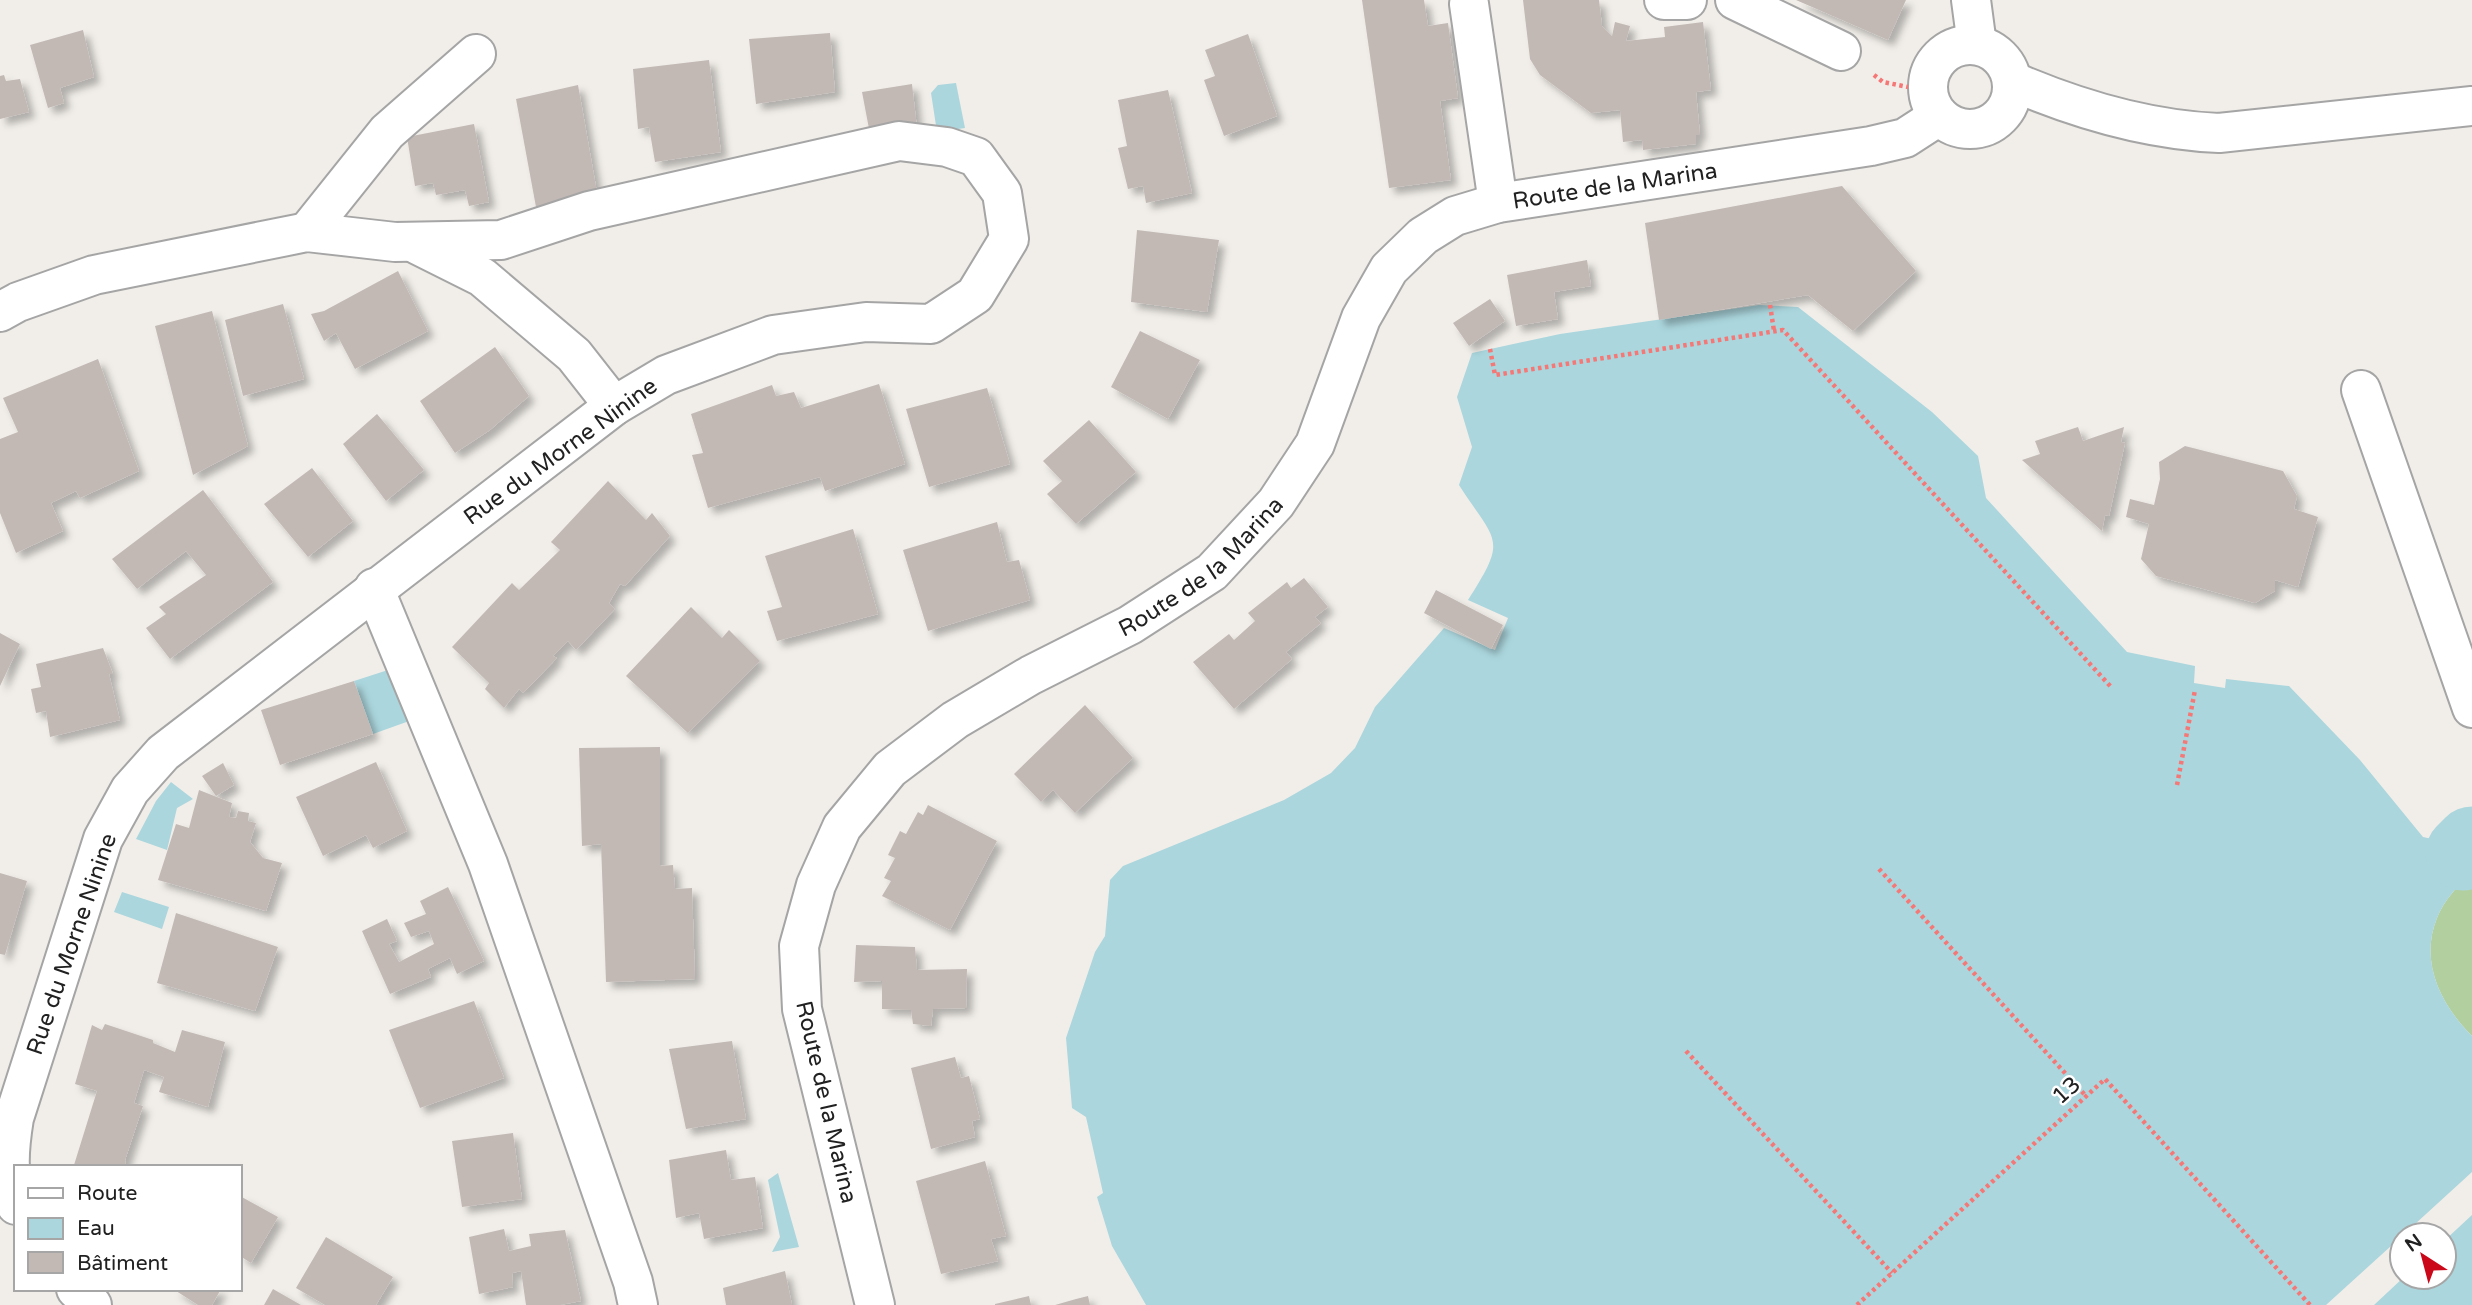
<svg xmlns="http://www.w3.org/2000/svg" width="2472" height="1305" viewBox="0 0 2472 1305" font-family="'Varela Round',sans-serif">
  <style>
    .forest { fill: #b2cf9f }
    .water { fill: #abd6dd; fill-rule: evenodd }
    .pier { fill: #f1eee9 }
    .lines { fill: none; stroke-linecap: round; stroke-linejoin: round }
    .river { stroke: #abd6dd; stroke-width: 75 }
    .building { fill: #c2b9b5; filter: url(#shadow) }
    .minor-casing { stroke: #a5a5a5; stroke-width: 42 }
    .path { stroke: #f57776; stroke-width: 4.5; stroke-dasharray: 3.5 3.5; stroke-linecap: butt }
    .minor { stroke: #fff; stroke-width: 38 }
    .labels { text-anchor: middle; stroke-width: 5; stroke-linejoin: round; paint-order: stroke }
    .street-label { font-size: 23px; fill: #212121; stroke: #fff }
  </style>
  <defs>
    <filter id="shadow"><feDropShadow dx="6" dy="6" stdDeviation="3.5" flood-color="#0004"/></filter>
  </defs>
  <rect width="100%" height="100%" fill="#f1eee9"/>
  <path class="forest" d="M 2472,870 L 2472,1036 C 2441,1005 2419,962 2437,918 C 2443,901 2460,884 2472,870 Z"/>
  <path class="water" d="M 956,83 L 965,128 L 937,132 L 931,93 L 938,85 Z
    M 1759,305 L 1798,307 L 1932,412 L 1978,456 L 1986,498 L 2127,652 L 2195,666 L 2194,683 L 2225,688 L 2226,679 L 2289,686 L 2360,760 L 2423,837 L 2441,841 L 2455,836 L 2472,870 C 2460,884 2443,901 2437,918 C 2419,962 2441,1005 2472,1036 L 2472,1305 L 1146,1305 L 1112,1246 L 1097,1197 L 1103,1193 L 1086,1117 L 1072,1108 L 1066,1038 L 1095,952 L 1105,936 L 1110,880 L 1123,866 L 1284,800 L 1331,773 L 1355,748 L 1375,707 L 1444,628 L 1495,650 L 1508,618 L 1468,600 C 1508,537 1497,544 1459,485 L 1472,447 L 1457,397 L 1472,353 L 1560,334 ZM 2402,1235 L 2444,1235 L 2444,1277 L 2402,1277 Z
    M 388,670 L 412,720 L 373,734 L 354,681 Z
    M 171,782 L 193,799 L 177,808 L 167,850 L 136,839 L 156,801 Z
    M 122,892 L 169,907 L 162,929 L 114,912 Z
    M 778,1173 L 799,1247 L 772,1252 L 780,1237 L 768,1180 Z"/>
  <path class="pier" d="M 2472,1172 L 2472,1215 L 2444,1241 L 2444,1235 L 2403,1235 Z
    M 2402,1236 L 2404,1277 L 2374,1305 L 2326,1305 Z"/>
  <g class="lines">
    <path class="river" d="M 2463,853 L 2472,844"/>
  </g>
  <path class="building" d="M 1362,0 L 1424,0 L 1428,26 L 1448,23 L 1458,98 L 1440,101 L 1451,180 L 1389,188 Z
    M 1523,0 L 1599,0 L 1602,26 L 1612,36 L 1615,22 L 1630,26 L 1626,41 L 1665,37 L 1664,27 L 1703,22 L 1711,90 L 1696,92 L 1700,135 L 1696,135 L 1696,144 L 1643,150 L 1642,140 L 1623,142 L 1620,110 L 1591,113 L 1540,75 L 1530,59 Z
    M 1796,0 L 1906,0 L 1888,40 Z
    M 83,30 L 94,77 L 60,88 L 64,103 L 48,108 L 30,45 Z
    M 830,33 L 835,92 L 756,104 L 749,39 Z
    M 1248,34 L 1277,116 L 1224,136 L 1204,80 L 1215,76 L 1205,50 Z
    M 709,60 L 721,152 L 655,162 L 649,127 L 638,129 L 633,69 Z
    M 4,75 L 6,81 L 20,79 L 29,112 L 0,119 L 0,76 Z
    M 912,84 L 918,137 L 870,134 L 862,92 Z
    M 578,85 L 598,198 L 536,207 L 516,99 Z
    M 1168,90 L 1192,193 L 1146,203 L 1143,186 L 1128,189 L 1118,148 L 1127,146 L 1118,100 Z
    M 474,124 L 489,202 L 469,206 L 465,190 L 436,195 L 433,183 L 415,186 L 407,137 Z
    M 1842,186 L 1916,271 L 1853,331 L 1808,295 L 1659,320 L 1645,223 Z
    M 1137,230 L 1219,240 L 1207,312 L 1131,302 Z
    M 1587,260 L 1591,286 L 1554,292 L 1558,319 L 1516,326 L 1507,275 Z
    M 398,271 L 428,331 L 355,369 L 336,333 L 324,341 L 311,314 L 324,311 Z
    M 1490,299 L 1505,321 L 1469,346 L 1453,323 Z
    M 283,304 L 304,379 L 243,396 L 225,320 Z
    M 212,311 L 248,446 L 193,475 L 155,326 Z
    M 1140,331 L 1200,360 L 1168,419 L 1111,387 Z
    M 495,347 L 529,396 L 490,430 L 455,453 L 420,401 Z
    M 98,359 L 139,471 L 80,498 L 76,491 L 51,503 L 63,531 L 16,553 L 0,513 L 0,439 L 18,432 L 3,398 Z
    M 879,384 L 905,464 L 825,491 L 820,477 L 708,508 L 692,455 L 703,453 L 691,414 L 772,385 L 776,396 L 794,392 L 801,408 Z
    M 987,388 L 1010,464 L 929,487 L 906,409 Z
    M 377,414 L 424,470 L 386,501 L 343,444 Z
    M 1089,420 L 1136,472 L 1076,524 L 1047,494 L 1062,481 L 1043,461 Z
    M 2078,427 L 2083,441 L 2124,427 L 2121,442 L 2125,443 L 2109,516 L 2105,515 L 2102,531 L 2022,460 L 2040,454 L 2035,441 Z
    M 2185,446 L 2283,471 L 2297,496 L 2294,509 L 2318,517 L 2298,587 L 2275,580 L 2275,591 L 2255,603 L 2156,576 L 2141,559 L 2149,524 L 2126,517 L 2130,499 L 2154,505 L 2160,479 L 2159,462 Z
    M 312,468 L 353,521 L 308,557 L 264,504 Z
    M 608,481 L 646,520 L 652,513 L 670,536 L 625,586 L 620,584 L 609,603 L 615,609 L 576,650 L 568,641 L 553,656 L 557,658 L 523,693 L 519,689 L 504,708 L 485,689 L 489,683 L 452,647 L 512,583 L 519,590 L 560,550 L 551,542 Z
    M 203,490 L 273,582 L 170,659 L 146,628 L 166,614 L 159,607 L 206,575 L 186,551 L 137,589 L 112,559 Z
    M 997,522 L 1007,562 L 1019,560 L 1030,600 L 928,631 L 903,550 Z
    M 853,529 L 878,614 L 777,641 L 767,611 L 782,607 L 765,556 Z
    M 1304,578 L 1328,607 L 1315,617 L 1321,623 L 1286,652 L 1292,659 L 1234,709 L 1193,662 L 1229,634 L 1234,640 L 1255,621 L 1248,613 L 1287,582 L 1291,588 Z
    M 1436,590 L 1503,625 L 1491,649 L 1424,613 Z
    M 691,607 L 722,638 L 729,630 L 760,661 L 688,733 L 626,676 Z
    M 0,633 L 20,644 L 0,686 Z
    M 103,648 L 113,674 L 109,674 L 120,720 L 50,737 L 46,711 L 36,713 L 31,689 L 41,687 L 36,664 Z
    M 354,681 L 373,734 L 280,765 L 261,710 Z
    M 1085,705 L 1133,758 L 1075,813 L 1053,790 L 1041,802 L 1014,774 Z
    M 660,747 L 660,866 L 673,865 L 675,889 L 692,888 L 695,979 L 606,982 L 601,844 L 582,846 L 579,748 Z
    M 376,762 L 407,831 L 373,848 L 366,835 L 323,856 L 296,797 Z
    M 223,763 L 234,785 L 216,796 L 202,776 Z
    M 199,790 L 232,803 L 229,817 L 236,818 L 238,811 L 249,813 L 248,821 L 256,823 L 250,842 L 263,858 L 282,863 L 266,911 L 158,880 L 176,824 L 189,828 Z
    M 928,805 L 997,841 L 950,930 L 882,896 L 891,881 L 884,878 L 895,858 L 888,855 L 900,831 L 906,834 L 918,812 L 923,815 Z
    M 0,873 L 27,881 L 5,955 L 0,954 Z
    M 448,887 L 484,961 L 457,974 L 450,958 L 428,969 L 431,977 L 390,994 L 362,931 L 387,919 L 397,941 L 389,944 L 399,962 L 434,944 L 429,931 L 411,937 L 404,923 L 426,914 L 420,901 Z
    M 176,913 L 278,947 L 255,1011 L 157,983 Z
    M 856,945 L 915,947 L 917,970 L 967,969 L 966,1008 L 933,1009 L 931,1026 L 913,1024 L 911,1010 L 882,1009 L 882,981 L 854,982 Z
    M 474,1001 L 504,1078 L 420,1108 L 389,1030 Z
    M 105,1024 L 153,1040 L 153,1043 L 175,1052 L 182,1030 L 225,1042 L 208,1107 L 159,1092 L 164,1077 L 144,1070 L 134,1103 L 143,1106 L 125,1160 L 126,1167 L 82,1167 L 74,1165 L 97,1091 L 75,1084 L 92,1025 L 102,1030 Z
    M 732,1041 L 746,1119 L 686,1129 L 669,1049 Z
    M 955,1057 L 961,1078 L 969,1076 L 980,1119 L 972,1121 L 975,1137 L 931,1149 L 911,1068 Z
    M 513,1133 L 522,1199 L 462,1207 L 452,1141 Z
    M 726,1150 L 731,1180 L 755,1177 L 763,1228 L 704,1239 L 699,1213 L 676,1218 L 669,1160 Z
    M 985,1161 L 1006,1236 L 991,1239 L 998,1261 L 941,1274 L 916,1181 Z
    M 240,1196 L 278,1217 L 251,1263 L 240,1256 Z
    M 504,1229 L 509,1251 L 531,1246 L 529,1234 L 565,1230 L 581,1301 L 560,1305 L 526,1305 L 521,1271 L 512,1273 L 513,1287 L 479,1294 L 469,1237 Z
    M 326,1237 L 393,1277 L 376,1305 L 325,1305 L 296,1288 Z
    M 785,1271 L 792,1305 L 726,1305 L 723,1288 Z
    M 173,1289 L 221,1289 L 212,1305 L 198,1305 Z
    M 273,1289 L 301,1305 L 264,1305 Z
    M 1029,1296 L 1031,1305 L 995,1305 L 995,1304 Z
    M 1088,1296 L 1090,1305 L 1055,1305 L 1076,1299 Z"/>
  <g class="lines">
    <g class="minor-casing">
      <g id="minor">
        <path d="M 1664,0 L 1687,0"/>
        <path d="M 1735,0 L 1841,51"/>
        <path d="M 1971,0 L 1977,45"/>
        <path d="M 1469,4 L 1498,203"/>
        <circle cx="1970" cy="87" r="42"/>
        <path d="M 2012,81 C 2077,109 2149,130 2219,133 L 2472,106"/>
        <path d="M 307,232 L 387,132 L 476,54"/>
        <path d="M 418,245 L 482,277 L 574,355 L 614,406"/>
        <path d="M 0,312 L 18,302 L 94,275 L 307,232 L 395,242 L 501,240 L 589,211 L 899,141 L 947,147 L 976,157 L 1002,193 L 1009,239 L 975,295 L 931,324 L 866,322 L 773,335 L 666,375 L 614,406 L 163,753 L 130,790 L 103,839 L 14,1118 C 9,1149 7,1174 16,1205"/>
        <path d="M 2361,390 L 2472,708"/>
        <path d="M 374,588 L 488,864 L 633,1282 L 638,1305"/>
        <path d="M 76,1289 L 92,1305"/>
        <path id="s1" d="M 875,1305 L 802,1009 L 799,946 L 816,885 L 842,827 L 890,769 L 955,720 L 1031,675 L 1130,625 L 1212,572 L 1276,503 L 1315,444 L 1361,318 L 1389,269 L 1423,236 L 1455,216 L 1498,203 L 1871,146 L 1905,138 L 1939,116"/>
      </g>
    </g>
    <path class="path" d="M 1874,75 L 1883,82 L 1908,87
      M 1770,305 L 1774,331
      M 1490,349 L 1495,375 L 1783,330 L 2112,688
      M 2177,785 L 2195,690
      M 1879,869 L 2085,1095
      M 1686,1051 L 1892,1273
      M 1857,1305 L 2105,1079 L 2310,1305"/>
    <use href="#minor" class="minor"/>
  </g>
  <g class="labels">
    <g class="street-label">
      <text dy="8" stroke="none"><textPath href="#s1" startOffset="1552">Route de la Marina</textPath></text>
      <text transform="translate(560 451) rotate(-36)" y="8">Rue du Morne Ninine</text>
      <text dy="8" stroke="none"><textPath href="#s1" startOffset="943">Route de la Marina</textPath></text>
      <text transform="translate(71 944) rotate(-71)" y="8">Rue du Morne Ninine</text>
      <text transform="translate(2066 1090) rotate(-42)" y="8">13</text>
      <text transform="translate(827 1102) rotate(77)" y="8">Route de la Marina</text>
    </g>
  </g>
  <rect x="14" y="1165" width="228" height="126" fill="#ffffff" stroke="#a6a6a6" stroke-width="2"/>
  <rect x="28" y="1188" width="35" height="10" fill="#ffffff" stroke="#a6a6a6" stroke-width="2"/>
  <text x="77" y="1200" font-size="21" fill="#212121">Route</text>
  <rect x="28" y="1218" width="35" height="21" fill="#abd6dd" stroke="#a6a6a6" stroke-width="2"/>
  <text x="77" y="1235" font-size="21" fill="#212121">Eau</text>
  <rect x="28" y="1252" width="35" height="21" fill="#c2b9b5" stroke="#a6a6a6" stroke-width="2"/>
  <text x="77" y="1270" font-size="21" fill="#212121">Bâtiment</text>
  <g transform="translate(2423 1256) rotate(324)"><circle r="33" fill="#ffffff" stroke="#a6a6a6" stroke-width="2"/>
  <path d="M0-5L12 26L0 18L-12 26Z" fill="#cb081a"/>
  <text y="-10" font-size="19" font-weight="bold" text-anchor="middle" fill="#212121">N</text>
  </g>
</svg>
